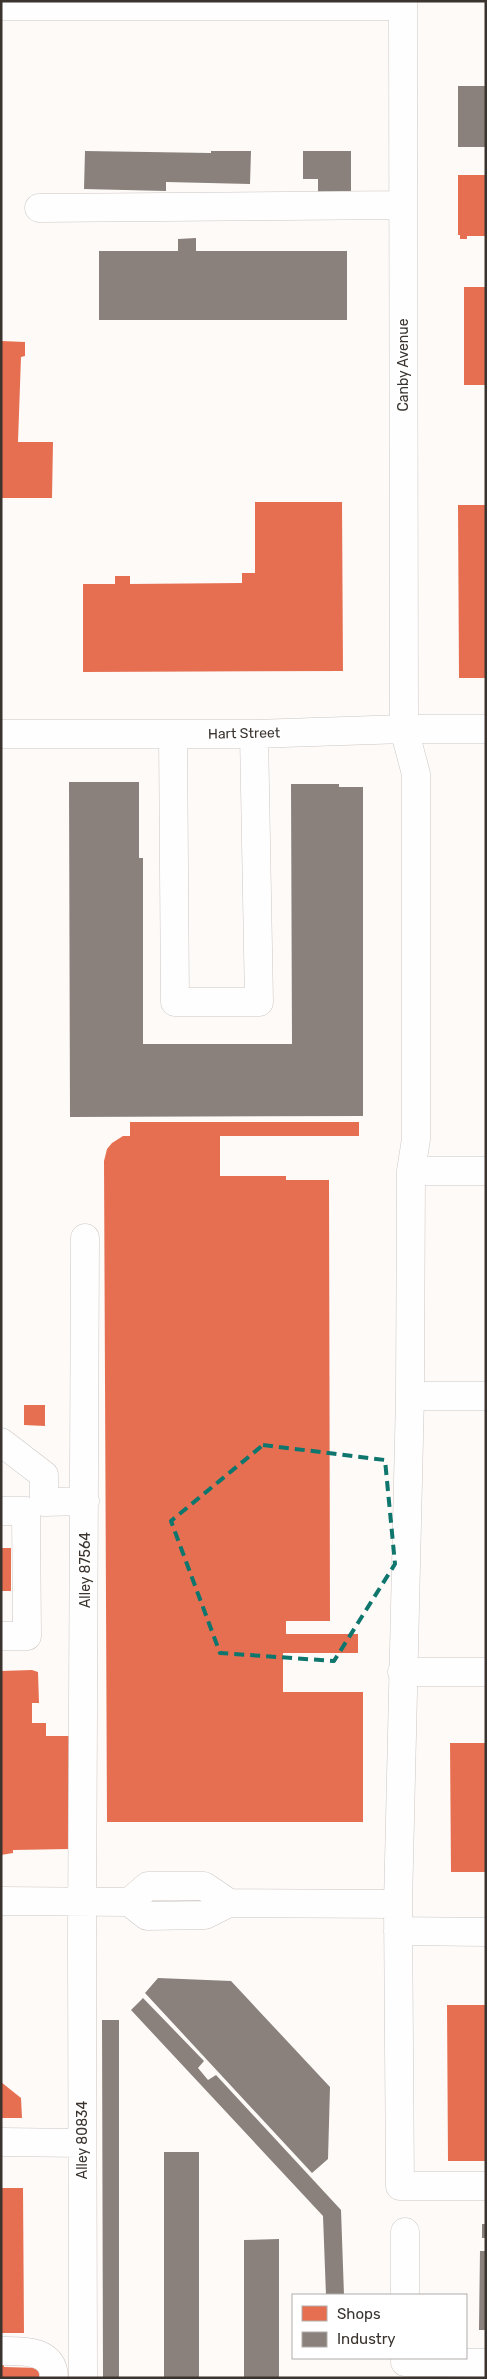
<svg xmlns="http://www.w3.org/2000/svg" width="487" height="2379" viewBox="0 0 487 2379" font-family="Rubik,sans-serif">
  <style>
    .shops { fill: #e76f51 }
    .industry { fill: #8a817c }
    .lines { fill: none; stroke-linecap: round; stroke-linejoin: round }
    .minor-casing { stroke: #cbc6c3; stroke-width: 29 }
    .minor { stroke: #fffefe; stroke-width: 28 }
    .marked { fill: none; stroke: #0f766e; stroke-width: 4; stroke-dasharray: 10 6; stroke-linejoin: round }
    .labels { text-anchor: middle; stroke-width: 5; stroke-linejoin: round; paint-order: stroke }
    .street-label { font-size: 14px; fill: #3a332e; stroke: #fff }
  </style>
  <rect width="100%" height="100%" fill="#fdfaf8"/>
  <path class="shops" d="M 458,175 L 486,175 L 486,236 L 467,236 L 467,239 L 460,239 L 460,235 L 458,235 Z
    M 464,287 L 486,287 L 486,385 L 464,385 Z
    M 1,341 L 25,342 L 25,356 L 21,357 L 18,442 L 53,442 L 52,498 L 1,498 Z
    M 255,502 L 342,502 L 343,671 L 83,672 L 83,584 L 115,584 L 115,576 L 130,576 L 130,584 L 242,583 L 242,573 L 255,573 Z
    M 458,505 L 486,505 L 486,678 L 459,678 Z
    M 130,1122 L 359,1122 L 359,1136 L 220,1136 L 220,1176 L 286,1176 L 286,1180 L 329,1180 L 330,1621 L 286,1621 L 286,1634 L 358,1634 L 358,1653 L 283,1653 L 283,1692 L 363,1692 L 363,1822 L 107,1822 L 104,1161 L 107,1149 L 112,1143 L 123,1136 L 130,1136 Z
    M 24,1405 L 45,1405 L 45,1426 L 24,1425 Z
    M 1,1548 L 11,1548 L 11,1591 L 1,1591 Z
    M 32,1670 L 38,1672 L 39,1703 L 32,1703 L 32,1723 L 46,1723 L 46,1736 L 69,1736 L 69,1849 L 13,1850 L 13,1853 L 1,1855 L 1,1671 Z
    M 450,1743 L 486,1743 L 486,1872 L 451,1872 Z
    M 447,2005 L 486,2005 L 486,2161 L 448,2161 Z
    M 1,2082 L 21,2098 L 22,2118 L 1,2118 Z
    M 1,2188 L 23,2188 L 24,2333 L 1,2333 Z
    M 1,2362 L 4,2362 L 4,2367 L 39,2368 L 39,2378 L 1,2378 Z"/>
  <path class="industry" d="M 458,86 L 486,86 L 486,147 L 458,147 Z
    M 85,151 L 211,153 L 211,151 L 251,151 L 250,184 L 166,182 L 166,191 L 84,189 Z
    M 303,151 L 351,151 L 351,194 L 318,194 L 318,179 L 303,179 Z
    M 196,238 L 196,251 L 347,251 L 347,320 L 99,320 L 99,251 L 178,251 L 178,239 Z
    M 69,782 L 139,782 L 139,858 L 143,858 L 143,1044 L 292,1044 L 291,784 L 339,784 L 339,787 L 363,787 L 363,1116 L 70,1117 Z
    M 158,1978 L 231,1981 L 330,2087 L 328,2159 L 312,2173 L 145,1993 Z
    M 143,1998 L 204,2061 L 198,2068 L 208,2080 L 216,2075 L 341,2210 L 344,2295 L 326,2295 L 323,2216 L 131,2010 Z
    M 102,2020 L 119,2020 L 119,2378 L 103,2378 Z
    M 164,2152 L 199,2152 L 199,2378 L 164,2378 Z
    M 482,2224 L 486,2224 L 486,2238 L 482,2238 Z
    M 279,2239 L 279,2378 L 244,2378 L 244,2240 Z
    M 480,2251 L 486,2251 L 486,2330 L 479,2330 Z"/>
  <g class="lines">
    <g class="minor-casing">
      <path id="minor" d="M 403,1 L 404,729 L 416,774 L 416,1139 L 411,1171 L 410,1396 L 398,1904 L 400,2186 L 486,2186
        M 1,6 L 403,6
        M 39,208 L 403,205
        M 1,734 L 254,734 L 404,729 L 486,729
        M 173,734 L 175,1002 L 259,1002 L 254,734
        M 411,1171 L 486,1171
        M 410,1396 L 486,1396
        M 1,1442 L 44,1475 L 44,1502 L 85,1501
        M 1,1511 L 26,1511 L 27,1636 L 1,1636
        M 402,1672 L 486,1672
        M 1,1901 L 129,1902 L 147,1916 L 205,1915 L 229,1903 L 398,1904
        M 129,1902 L 148,1886 L 204,1886 L 229,1903
        M 398,1931 L 486,1932
        M 1,2142 L 82,2143
        M 405,2295 L 405,2232
        M 1,2351 C 22,2351 54,2349 54,2378
        M 405,2362 L 486,2363
        M 83,2378 L 82,1945 L 85,1238"/>
    </g>
    <use href="#minor" class="minor"/>
  </g>
  <path class="marked" d="M 263,1445 L 385,1460 L 395,1564 L 334,1661 L 220,1653 L 171,1521 Z"/>
  <g class="labels">
    <g class="street-label">
      <text transform="translate(403 365) rotate(-90)" y="5">Canby Avenue</text>
      <text transform="translate(244 733) rotate(-1)" y="5">Hart Street</text>
      <text transform="translate(85 1570) rotate(-90)" y="5">Alley 87564</text>
      <text transform="translate(82 2140) rotate(-90)" y="5">Alley 80834</text>
    </g>
  </g>
  <rect width="487" height="2379" fill="none" stroke="#3a332e" stroke-width="5"/>
  <rect x="292" y="2294" width="175" height="65" fill="#ffffff" stroke="#b0adab"/>
  <rect x="302" y="2306" width="25" height="15" fill="#e76f51" stroke="#b0adab"/>
  <text x="337" y="2319" font-size="15" fill="#3a332e">Shops</text>
  <rect x="302" y="2332" width="25" height="15" fill="#8a817c" stroke="#b0adab"/>
  <text x="337" y="2344" font-size="15" fill="#3a332e">Industry</text>
</svg>
